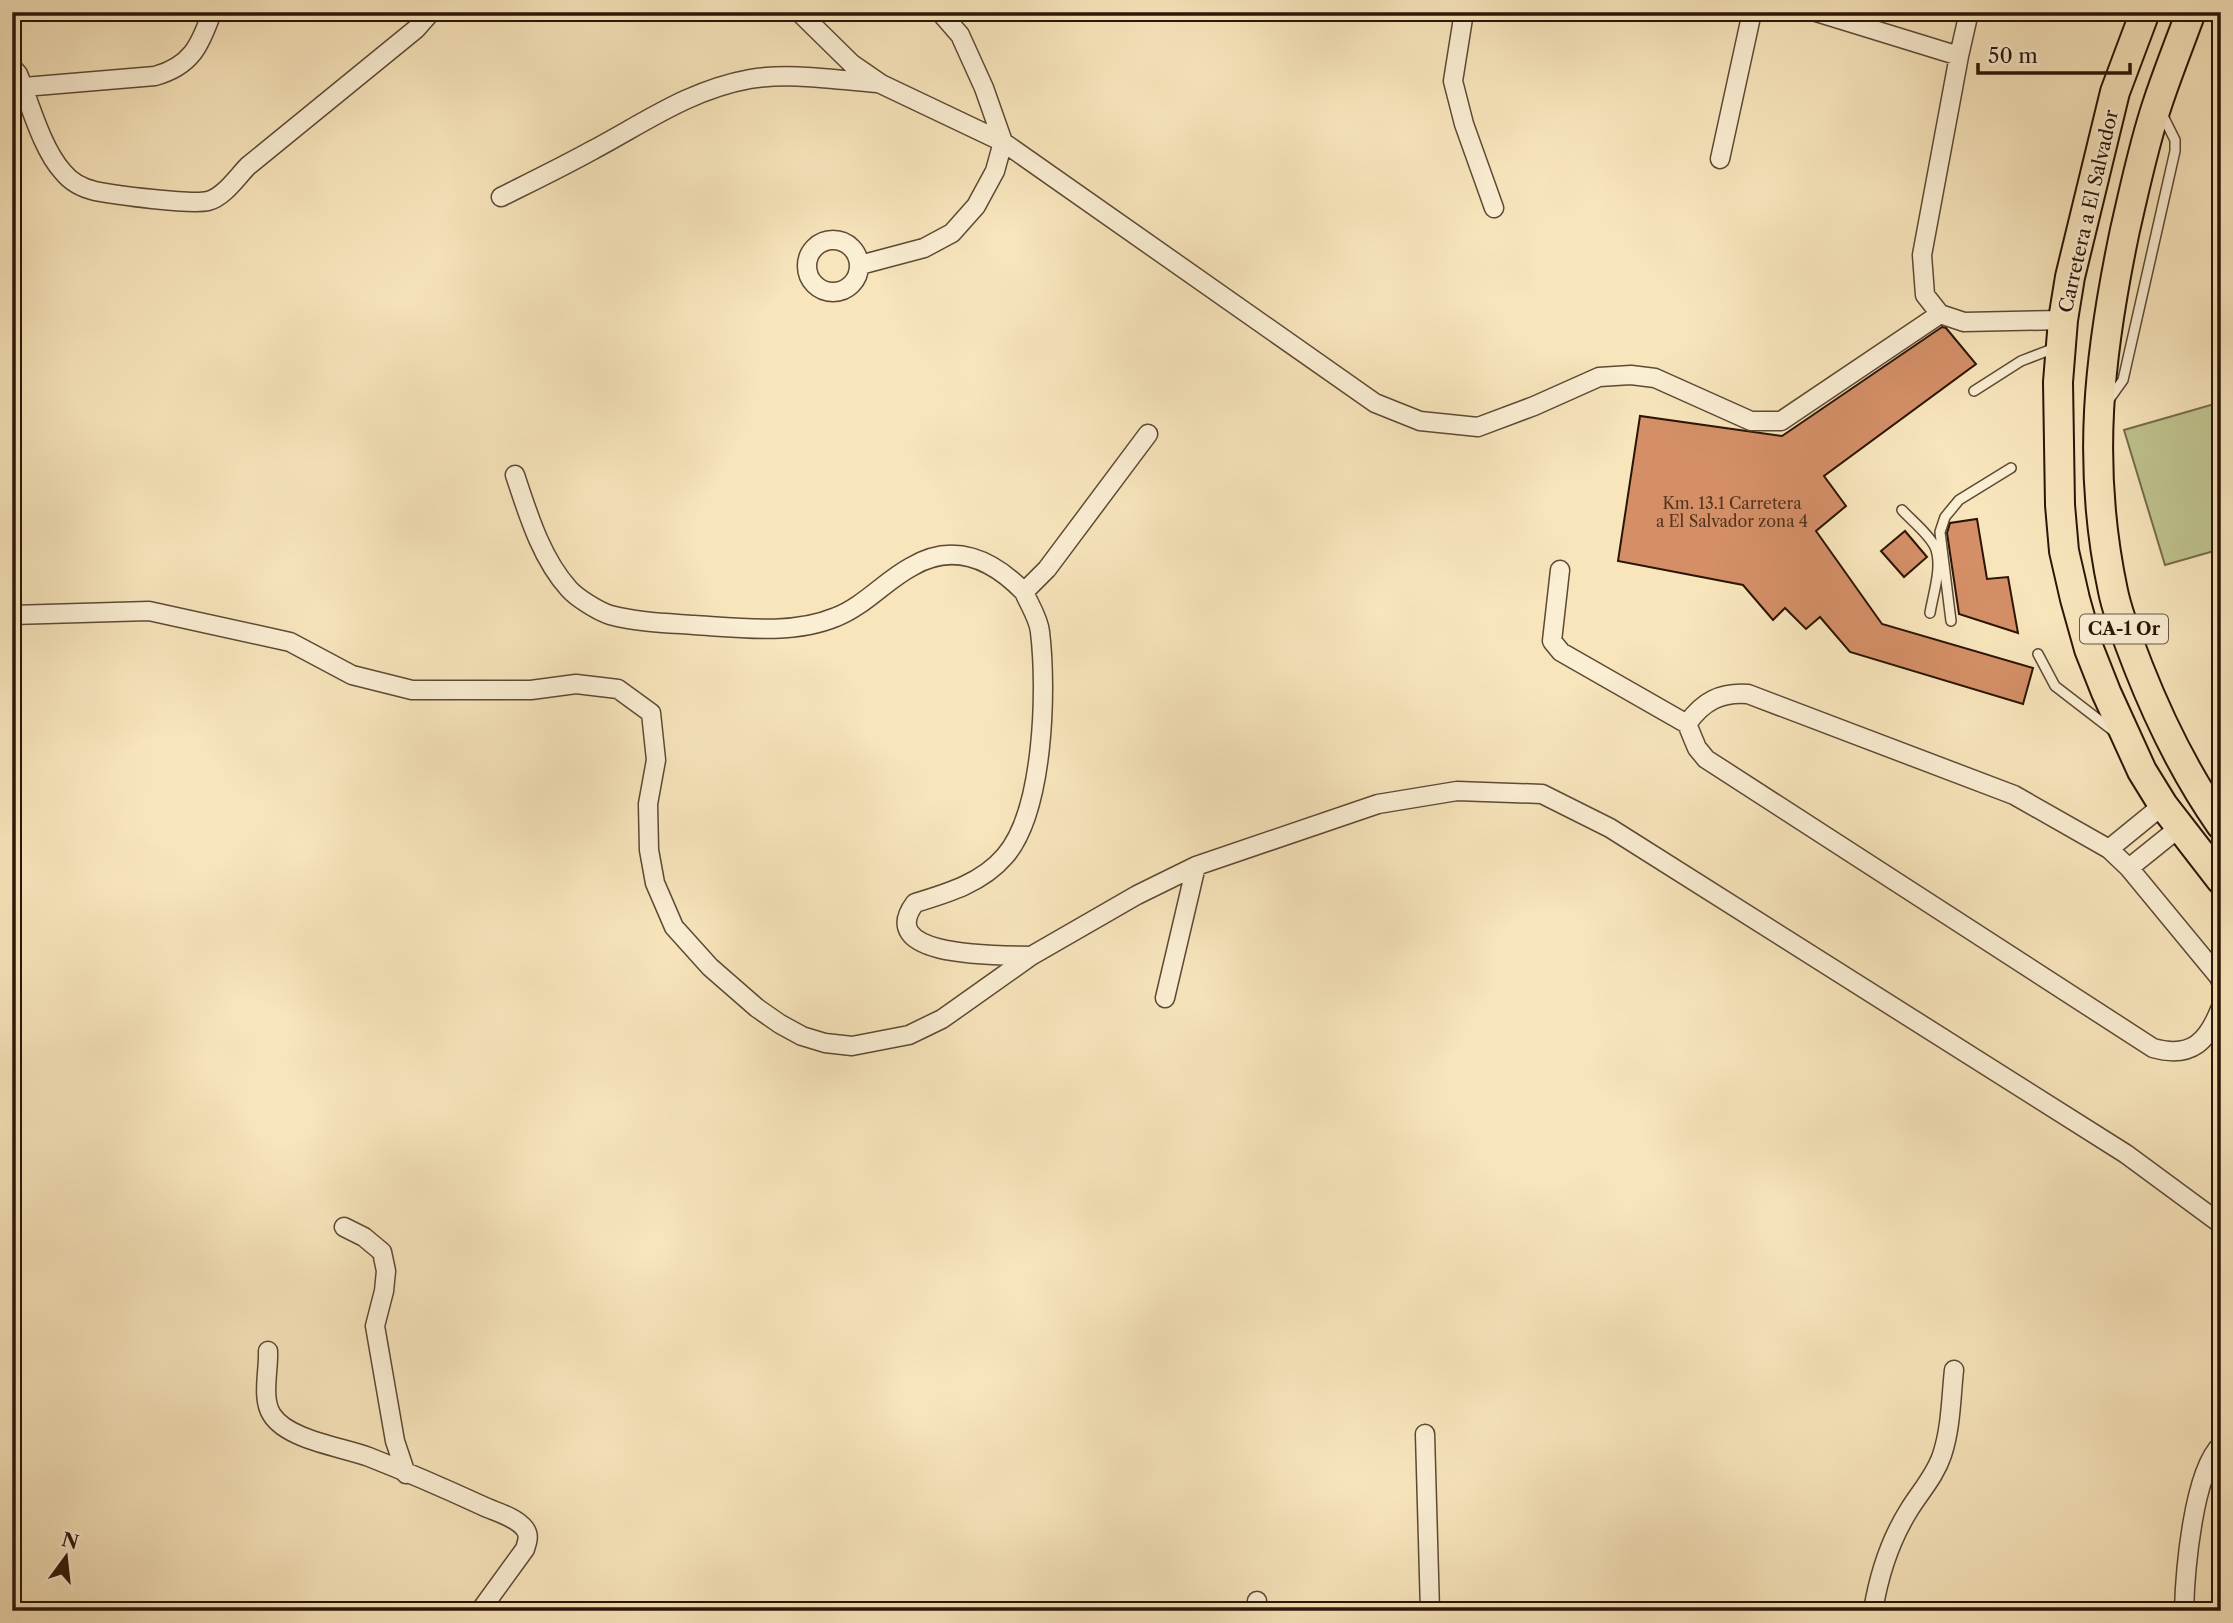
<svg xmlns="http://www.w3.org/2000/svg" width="2233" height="1623" viewBox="0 0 2233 1623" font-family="'Libre Caslon Text',serif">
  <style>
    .green { fill: #bfc48f; stroke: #756c4a; stroke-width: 2 }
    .building { fill: #d48f67; stroke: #2b1506; stroke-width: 2 }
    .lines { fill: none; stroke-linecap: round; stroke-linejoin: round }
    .service-casing { stroke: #5e4934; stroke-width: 12 }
    .minor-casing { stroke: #5e4934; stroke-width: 21 }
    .trunk-casing { stroke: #2b1506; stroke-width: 32 }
    .service { stroke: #faeed3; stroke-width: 9 }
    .minor { stroke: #faeed3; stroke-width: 18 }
    .trunk { stroke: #f8e5bc; stroke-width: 28 }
    .labels { text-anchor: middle; stroke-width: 5; stroke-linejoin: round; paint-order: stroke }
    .number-label { font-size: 16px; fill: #55341e }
    .shield { fill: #faeed3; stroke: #695644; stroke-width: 2 }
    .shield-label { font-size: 18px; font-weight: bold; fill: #2b1506 }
    .street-label { font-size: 19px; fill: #2b1506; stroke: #faeed3 }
  </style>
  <rect width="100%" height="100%" fill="#f8e5bc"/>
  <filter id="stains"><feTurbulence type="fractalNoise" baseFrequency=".00286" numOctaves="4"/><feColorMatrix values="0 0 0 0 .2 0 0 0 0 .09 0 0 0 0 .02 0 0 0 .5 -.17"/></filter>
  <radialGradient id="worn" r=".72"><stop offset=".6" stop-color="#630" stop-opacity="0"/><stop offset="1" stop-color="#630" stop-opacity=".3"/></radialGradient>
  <path class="green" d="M 2221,402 L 2221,549 L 2165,565 L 2124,430 Z"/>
  <path class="building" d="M 1942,327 L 1946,328 L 1976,364 L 1824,476 L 1846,506 L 1816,531 L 1882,624 L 2033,668 L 2023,704 L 1850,652 L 1820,617 L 1806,629 L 1785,608 L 1773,620 L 1743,585 L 1618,561 L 1640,416 L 1782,436 Z
    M 1977,519 L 1987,579 L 2008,577 L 2018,633 L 1959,614 L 1947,533 L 1950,523 Z
    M 1905,531 L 1927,557 L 1904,577 L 1881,551 Z"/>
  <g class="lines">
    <g class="service-casing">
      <path id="service" d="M 1974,391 L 2021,361 L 2055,348
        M 2108,401 L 2123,380 L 2175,151 L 2175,140 L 2162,114
        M 1902,510 C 1912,521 1929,534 1935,547 C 1943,566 1933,594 1930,613
        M 1951,621 L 1940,532 L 1945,517 L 1959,500 L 2011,468
        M 2038,654 L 2055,686 L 2116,733"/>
    </g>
    <g class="minor-casing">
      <path id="minor" d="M 799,12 L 852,64 L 881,84 L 1003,142 L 1375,403 L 1420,421 L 1478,427 L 1534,406 L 1599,377 L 1631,375 L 1655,378 L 1751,421 L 1781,421 L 1940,314
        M 1464,12 L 1453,81 L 1464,124 L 1494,208
        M 1816,12 L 1959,56
        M 1969,12 L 1959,56 L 1922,255 L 1925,295 L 1940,314 L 1964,322 L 2063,320
        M 12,67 L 18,74 C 30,104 42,149 63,172 C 71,182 82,188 95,191 C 115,195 191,205 208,201 C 224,197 237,177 248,166 L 416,29 L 431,12
        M 24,87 L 155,76 C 191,66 200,46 212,12
        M 1720,159 L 1752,12
        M 501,197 C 531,182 562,167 591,151 C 644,123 689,90 750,79 C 792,72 835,80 877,83
        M807 266a26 26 0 1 1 52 0a26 26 0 1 1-52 0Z
        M 860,265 L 924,248 L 952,233 L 976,206 L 995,171 L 1003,142 L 984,88 L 960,35 L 940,12
        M 515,475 C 528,514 541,558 569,589 C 577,598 598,611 610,615 C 636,622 666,623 694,625 C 740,628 793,635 836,617 C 864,606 885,581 911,567 C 954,541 993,560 1024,592
        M 1560,570 L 1552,641 L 1561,652 L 1687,724 L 1697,748 L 1706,759 L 2153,1048 C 2192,1059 2208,1041 2221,1007
        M 12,615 L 149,611 L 290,642 L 352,675 L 412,690 L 531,690 L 576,684 L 618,689 L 651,713 L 656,760 L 648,804 L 649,850 L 655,883 L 674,927 L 710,967 L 757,1008 L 780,1024 L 802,1036 L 825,1043 L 852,1046 L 909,1035 L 942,1019 L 1031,956 L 1137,895 L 1196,866 L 1378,804 L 1457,791 L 1542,794 L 1610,828 L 2126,1154 L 2221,1224
        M 1687,724 C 1703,701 1721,692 1748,694 L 2014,795 L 2109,849 L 2129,868 L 2219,977 L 2221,982
        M 2109,849 L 2163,805
        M 2129,868 L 2180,827
        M 1031,956 C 1003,955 873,959 915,903 C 948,893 982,883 1005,856 C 1044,811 1047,690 1040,632 C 1039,619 1029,604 1024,592 L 1047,569 L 1148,434
        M 1165,998 L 1196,866
        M 344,1227 L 364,1237 L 382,1252 L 386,1271 L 384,1291 L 375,1326 L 395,1441 L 406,1474
        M 268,1351 C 269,1370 261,1399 272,1415 C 288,1440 342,1447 369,1457 C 407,1472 446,1489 483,1506 C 496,1512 516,1517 525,1529 C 530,1536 527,1542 525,1549 L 480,1611
        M 1425,1434 L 1430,1611
        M 1257,1601 L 1257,1611
        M 1873,1611 C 1879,1574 1889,1542 1909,1510 C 1920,1492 1935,1476 1942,1455 C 1951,1428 1951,1398 1954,1370
        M 2184,1611 C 2185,1572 2193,1472 2221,1445"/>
    </g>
    <g class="trunk-casing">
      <path id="trunk" d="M 2145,12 L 2115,92 L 2070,277 L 2063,320 L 2058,382 L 2060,505 L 2064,551 L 2075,599 L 2089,649 L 2106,692 L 2142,771 L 2163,805 L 2221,880
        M 2191,12 C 2180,42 2168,72 2158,102 C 2144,143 2135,187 2125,230 C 2099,354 2086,464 2113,591 C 2118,616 2129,642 2138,666 C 2160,722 2186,775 2221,825"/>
    </g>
    <use href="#service" class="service"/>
    <use href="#minor" class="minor"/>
    <use href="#trunk" class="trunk"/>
  </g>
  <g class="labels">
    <g class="number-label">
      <text x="1732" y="509">Km. 13.1 Carretera<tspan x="1732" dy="18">a El Salvador zona 4</tspan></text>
    </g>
    <rect class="shield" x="2080" y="614.5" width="88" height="29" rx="5"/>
    <g class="shield-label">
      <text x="2124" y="635">CA-1 Or</text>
    </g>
    <g class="street-label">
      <text transform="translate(2088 211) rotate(-77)" y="7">Carretera a El Salvador</text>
    </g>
  </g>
  <rect width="2233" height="1623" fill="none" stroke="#f8e5bc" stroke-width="42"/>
  <rect x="14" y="14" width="2205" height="1595" fill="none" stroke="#2b1506" stroke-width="3.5"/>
  <rect x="21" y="21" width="2191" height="1581" fill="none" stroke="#2b1506" stroke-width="2"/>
  <g transform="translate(66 1557) rotate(15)" stroke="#faeed3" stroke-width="5" paint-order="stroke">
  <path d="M0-5L12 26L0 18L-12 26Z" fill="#2b1506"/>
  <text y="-10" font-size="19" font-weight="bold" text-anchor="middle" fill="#2b1506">N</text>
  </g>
  <path d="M1978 63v10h152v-10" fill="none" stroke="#2b1506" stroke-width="3.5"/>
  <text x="1988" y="63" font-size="21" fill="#2b1506" stroke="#faeed3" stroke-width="5" paint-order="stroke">50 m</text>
  <rect width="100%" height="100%" filter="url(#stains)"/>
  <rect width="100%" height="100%" fill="url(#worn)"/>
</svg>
